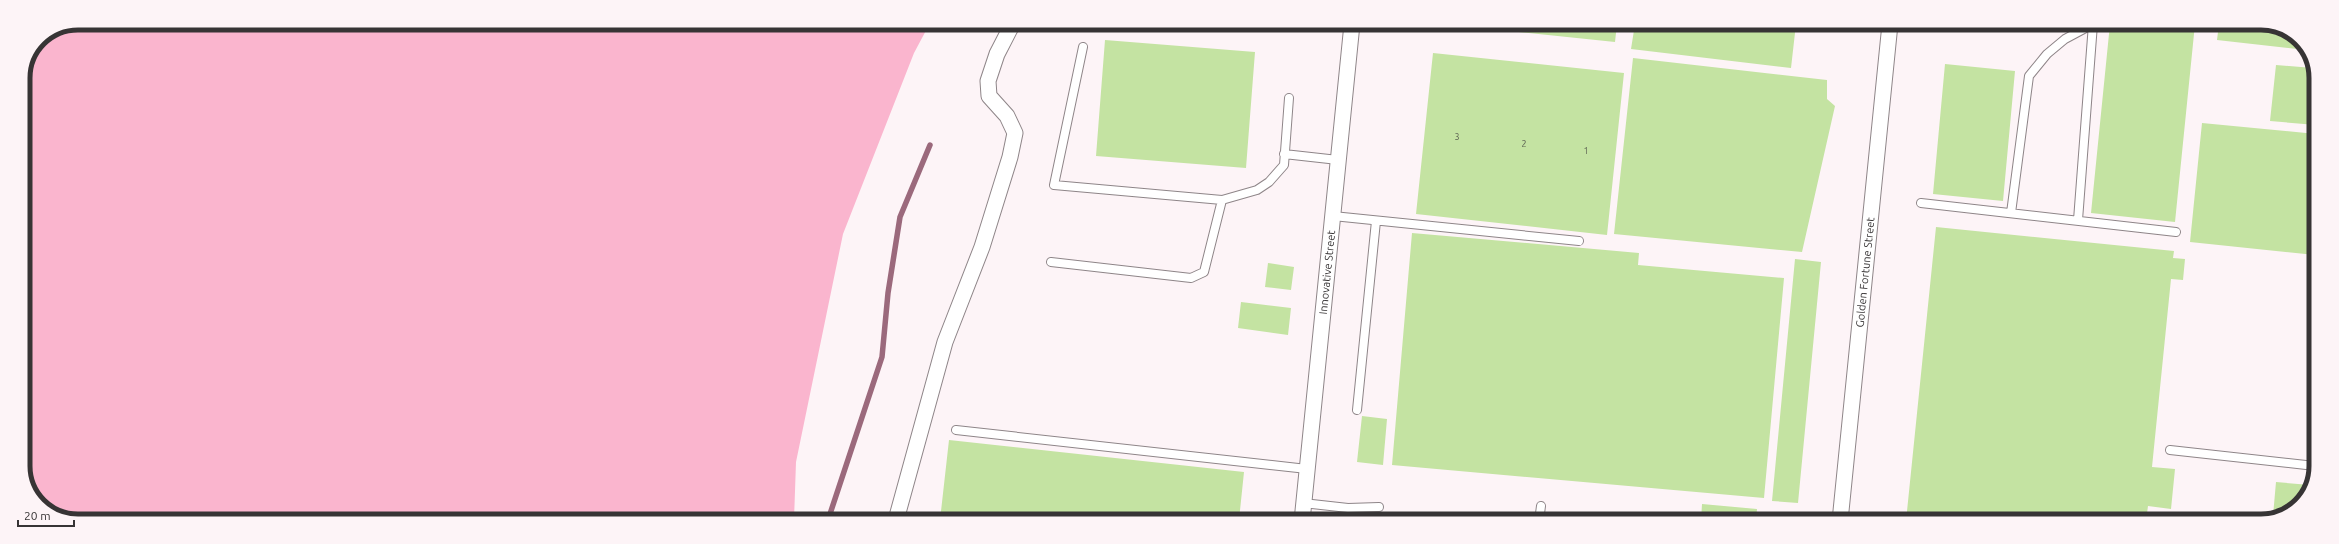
<svg xmlns="http://www.w3.org/2000/svg" width="2339" height="544" viewBox="0 0 2339 544" font-family="Ubuntu,sans-serif">
  <style>
    .green { fill: #fab5ce }
    .lines { fill: none; stroke-linecap: round; stroke-linejoin: round }
    .stream { stroke: #9b697c; stroke-width: 5.5 }
    .building { fill: #c4e3a2 }
    .lane-casing { stroke: #8e8588; stroke-width: 10 }
    .street-casing { stroke: #8e8588; stroke-width: 17 }
    .lane { stroke: #fff; stroke-width: 8 }
    .street { stroke: #fff; stroke-width: 15 }
    .labels { text-anchor: middle; stroke-width: 3; stroke-linejoin: round; paint-order: stroke }
    .number-label { font-size: 9px; fill: #5a6050 }
    .street-label { font-size: 11px; fill: #373435; stroke: #fdf4f7 }
    .rim { fill: none; stroke: #373435; stroke-width: 5 }
  </style>
  <rect width="100%" height="100%" fill="#fdf4f7"/>
  <path class="green" d="M 78,23 L 930,23 L 914,53 L 843,234 L 796,462 L 794,520 L 67,520 L 37,502 L 23,473 L 23,78 L 39,39 Z"/>
  <g class="lines">
    <path class="stream" d="M 828,520 L 882,357 L 888,293 L 900,217 L 930,145"/>
  </g>
  <path class="building" d="M 1441,24 L 1617,24 L 1615,42 Z
    M 1635,24 L 1796,24 L 1791,68 L 1631,49 Z
    M 2110,24 L 2195,24 L 2175,222 L 2091,213 Z
    M 2219,24 L 2272,24 L 2302,42 L 2306,50 L 2217,40 Z
    M 1105,40 L 1255,52 L 1246,168 L 1096,156 Z
    M 1433,53 L 1624,73 L 1607,235 L 1416,214 Z
    M 1633,58 L 1827,80 L 1827,99 L 1835,106 L 1802,252 L 1614,234 Z
    M 1945,64 L 2015,71 L 2003,201 L 1933,194 Z
    M 2276,65 L 2313,68 L 2316,75 L 2316,125 L 2270,121 Z
    M 2202,123 L 2316,134 L 2315,255 L 2190,242 Z
    M 1936,227 L 2174,251 L 2173,258 L 2185,259 L 2183,280 L 2171,279 L 2152,467 L 2175,469 L 2171,509 L 2148,506 L 2146,521 L 1906,521 Z
    M 1412,233 L 1639,253 L 1638,265 L 1784,278 L 1764,498 L 1392,465 Z
    M 1795,259 L 1821,262 L 1798,503 L 1772,501 Z
    M 1268,263 L 1294,267 L 1291,290 L 1265,287 Z
    M 1241,302 L 1291,308 L 1288,335 L 1238,328 Z
    M 1362,416 L 1387,419 L 1383,465 L 1357,462 Z
    M 949,440 L 1244,472 L 1239,520 L 940,520 Z
    M 2276,482 L 2310,485 L 2297,507 L 2273,516 Z
    M 1702,504 L 1757,509 L 1756,521 L 1701,521 Z
    M 1368,512 L 1442,520 L 1442,521 L 1367,521 Z"/>
  <g class="lines">
    <g class="lane-casing">
      <path id="lane" d="M 1083,47 L 1054,185 L 1222,200 L 1257,190 L 1269,182 L 1284,165 L 1289,98
        M 1284,154 L 1338,160
        M 1921,203 L 2176,232
        M 2011,213 L 2029,76 L 2047,54 L 2065,39 L 2093,24
        M 1333,216 L 1579,241
        M 2078,220 L 2093,24
        M 1051,262 L 1191,278 L 1204,272 L 1222,200
        M 1357,410 L 1376,221
        M 956,430 L 1307,469
        M 2170,450 L 2315,466
        M 1303,503 L 1348,508 L 1379,507
        M 1539,521 L 1541,506"/>
    </g>
    <g class="street-casing">
      <g id="street">
        <path d="M 896,520 L 945,342 L 982,247 L 1010,157 L 1015,133 L 1007,116 L 989,96 L 988,81 L 997,54 L 1013,23"/>
        <path id="s1" d="M 1302,521 L 1352,24"/>
        <path id="s2" d="M 1840,521 L 1890,24"/>
      </g>
    </g>
    <use href="#lane" class="lane"/>
    <use href="#street" class="street"/>
  </g>
  <g class="labels">
    <g class="number-label">
      <text x="1457" y="140">3</text>
      <text x="1524" y="147">2</text>
      <text x="1586" y="154">1</text>
    </g>
    <g class="street-label">
      <text dy="4" stroke="none"><textPath href="#s1" startOffset="250">Innovative Street</textPath></text>
      <text dy="4" stroke="none"><textPath href="#s2" startOffset="250">Golden Fortune Street</textPath></text>
    </g>
  </g>
  <path d="M0 0H2339V544H0ZM78 30H2261A48 48 0 0 1 2309 78V466A48 48 0 0 1 2261 514H78A48 48 0 0 1 30 466V78A48 48 0 0 1 78 30Z" fill="#fdf4f7" fill-rule="evenodd"/>
  <path class="rim" d="M78 30H2261A48 48 0 0 1 2309 78V466A48 48 0 0 1 2261 514H78A48 48 0 0 1 30 466V78A48 48 0 0 1 78 30Z"/>
  <path d="M18 520v6h56v-6" fill="none" stroke="#373435" stroke-width="2"/>
  <text x="24" y="520" font-size="12" fill="#373435" stroke="#fdf4f7" stroke-width="3" paint-order="stroke">20 m</text>
</svg>
